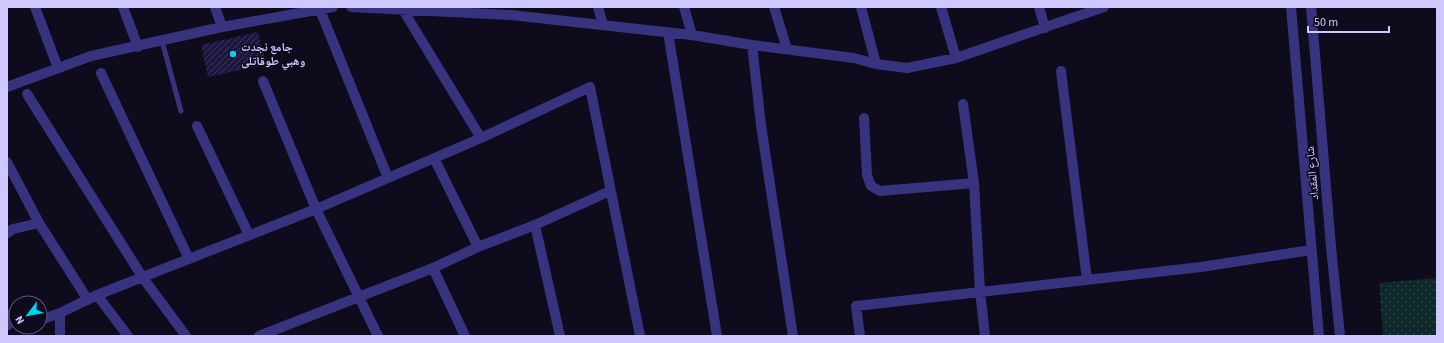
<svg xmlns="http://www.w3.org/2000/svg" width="1444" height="343" viewBox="0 0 1444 343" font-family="'Source Sans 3','Noto Naskh Arabic',sans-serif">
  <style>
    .park { fill: url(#park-dots) }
    .building { fill: url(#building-hatch) }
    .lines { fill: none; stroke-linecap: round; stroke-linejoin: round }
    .service { stroke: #38337f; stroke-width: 5 }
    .minor { stroke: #38337f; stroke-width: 10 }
    .poi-dot { fill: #00d2f2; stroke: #0e0b1d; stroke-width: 1.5 }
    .labels { text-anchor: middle; stroke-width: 3; stroke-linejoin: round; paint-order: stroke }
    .poi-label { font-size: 12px; font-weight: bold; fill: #cfc7ff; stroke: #0e0b1d; text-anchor: start }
    .street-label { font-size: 12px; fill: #cfc7ff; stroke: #0e0b1d }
  </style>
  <defs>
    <pattern id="park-dots" width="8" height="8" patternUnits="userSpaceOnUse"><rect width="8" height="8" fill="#0d2828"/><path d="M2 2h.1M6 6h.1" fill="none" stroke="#2f4648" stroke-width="1.8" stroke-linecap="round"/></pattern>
    <pattern id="building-hatch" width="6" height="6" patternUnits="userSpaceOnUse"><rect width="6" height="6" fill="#1f163f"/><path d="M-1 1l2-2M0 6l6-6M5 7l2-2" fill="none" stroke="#3e365c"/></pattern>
  </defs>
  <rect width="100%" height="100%" fill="#0e0b1d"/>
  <path class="park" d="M 1437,278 L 1437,336 L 1383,336 L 1379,283 Z"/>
  <path class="building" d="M 258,32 L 266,64 L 208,77 L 201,45 Z"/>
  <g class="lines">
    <path class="service" d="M 162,41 L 181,111"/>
    <path class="minor" d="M 35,7 L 58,68
      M 123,7 L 138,47
      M 215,7 L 222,27
      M 351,7 L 511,15 L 692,35 L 752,45 L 854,58 L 876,64 L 907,68 L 956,58 L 1104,7
      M 598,7 L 603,25
      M 684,7 L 692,35
      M 774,7 L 787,49
      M 861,7 L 876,64
      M 941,7 L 956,58
      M 1039,7 L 1045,28
      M 1291,7 L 1319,336
      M 1311,7 L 1331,247 L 1340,336
      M 320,10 L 388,178
      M 403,10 L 481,138
      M 668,32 L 717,336
      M 752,45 L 761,125 L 793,336
      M 1061,71 L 1087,280
      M 101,73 L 189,259
      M 263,81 L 316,209 L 378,336
      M 7,87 L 91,56 L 222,27 L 333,7
      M 27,94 L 143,278 L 186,336
      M 963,104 L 974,183 L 980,291 L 985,336
      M 864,118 L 867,175 L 871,186 L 880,191 L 974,183
      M 197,126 L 249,235
      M 434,158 L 478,247
      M 7,162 L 39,223 L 88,300
      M 535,225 L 560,336
      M 7,233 L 13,229 L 39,223
      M 433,268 L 465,336
      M 97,295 L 128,336
      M 60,313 L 60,336
      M 7,314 L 8,325
      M 40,320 L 60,313 L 97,295 L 316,209 L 481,138 L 590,87 L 640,336
      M 259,336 L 433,268 L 478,247 L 535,225 L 610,191
      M 860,336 L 856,306 L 1201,267 L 1311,250"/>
  </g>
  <circle class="poi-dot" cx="233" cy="54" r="4"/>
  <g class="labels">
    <g class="poi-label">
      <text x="241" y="51">جامع نجدت<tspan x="241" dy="14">وهبي طوقاتلى</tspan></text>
    </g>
    <g class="street-label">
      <text transform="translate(1312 173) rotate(-95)" y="4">شارع المقداد</text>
    </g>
  </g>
  <rect width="1444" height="343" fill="none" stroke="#cfc7ff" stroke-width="16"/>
  <g transform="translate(28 315) rotate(238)"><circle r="19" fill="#0e0b1d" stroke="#5b5677"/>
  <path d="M0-3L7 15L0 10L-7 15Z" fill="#00d2f2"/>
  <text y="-6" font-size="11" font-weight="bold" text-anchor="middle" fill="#cfc7ff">N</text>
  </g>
  <path d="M1308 26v6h81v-6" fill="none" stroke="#cfc7ff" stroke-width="2"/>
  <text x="1314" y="26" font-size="12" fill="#cfc7ff" stroke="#0e0b1d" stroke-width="3" paint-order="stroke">50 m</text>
</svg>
